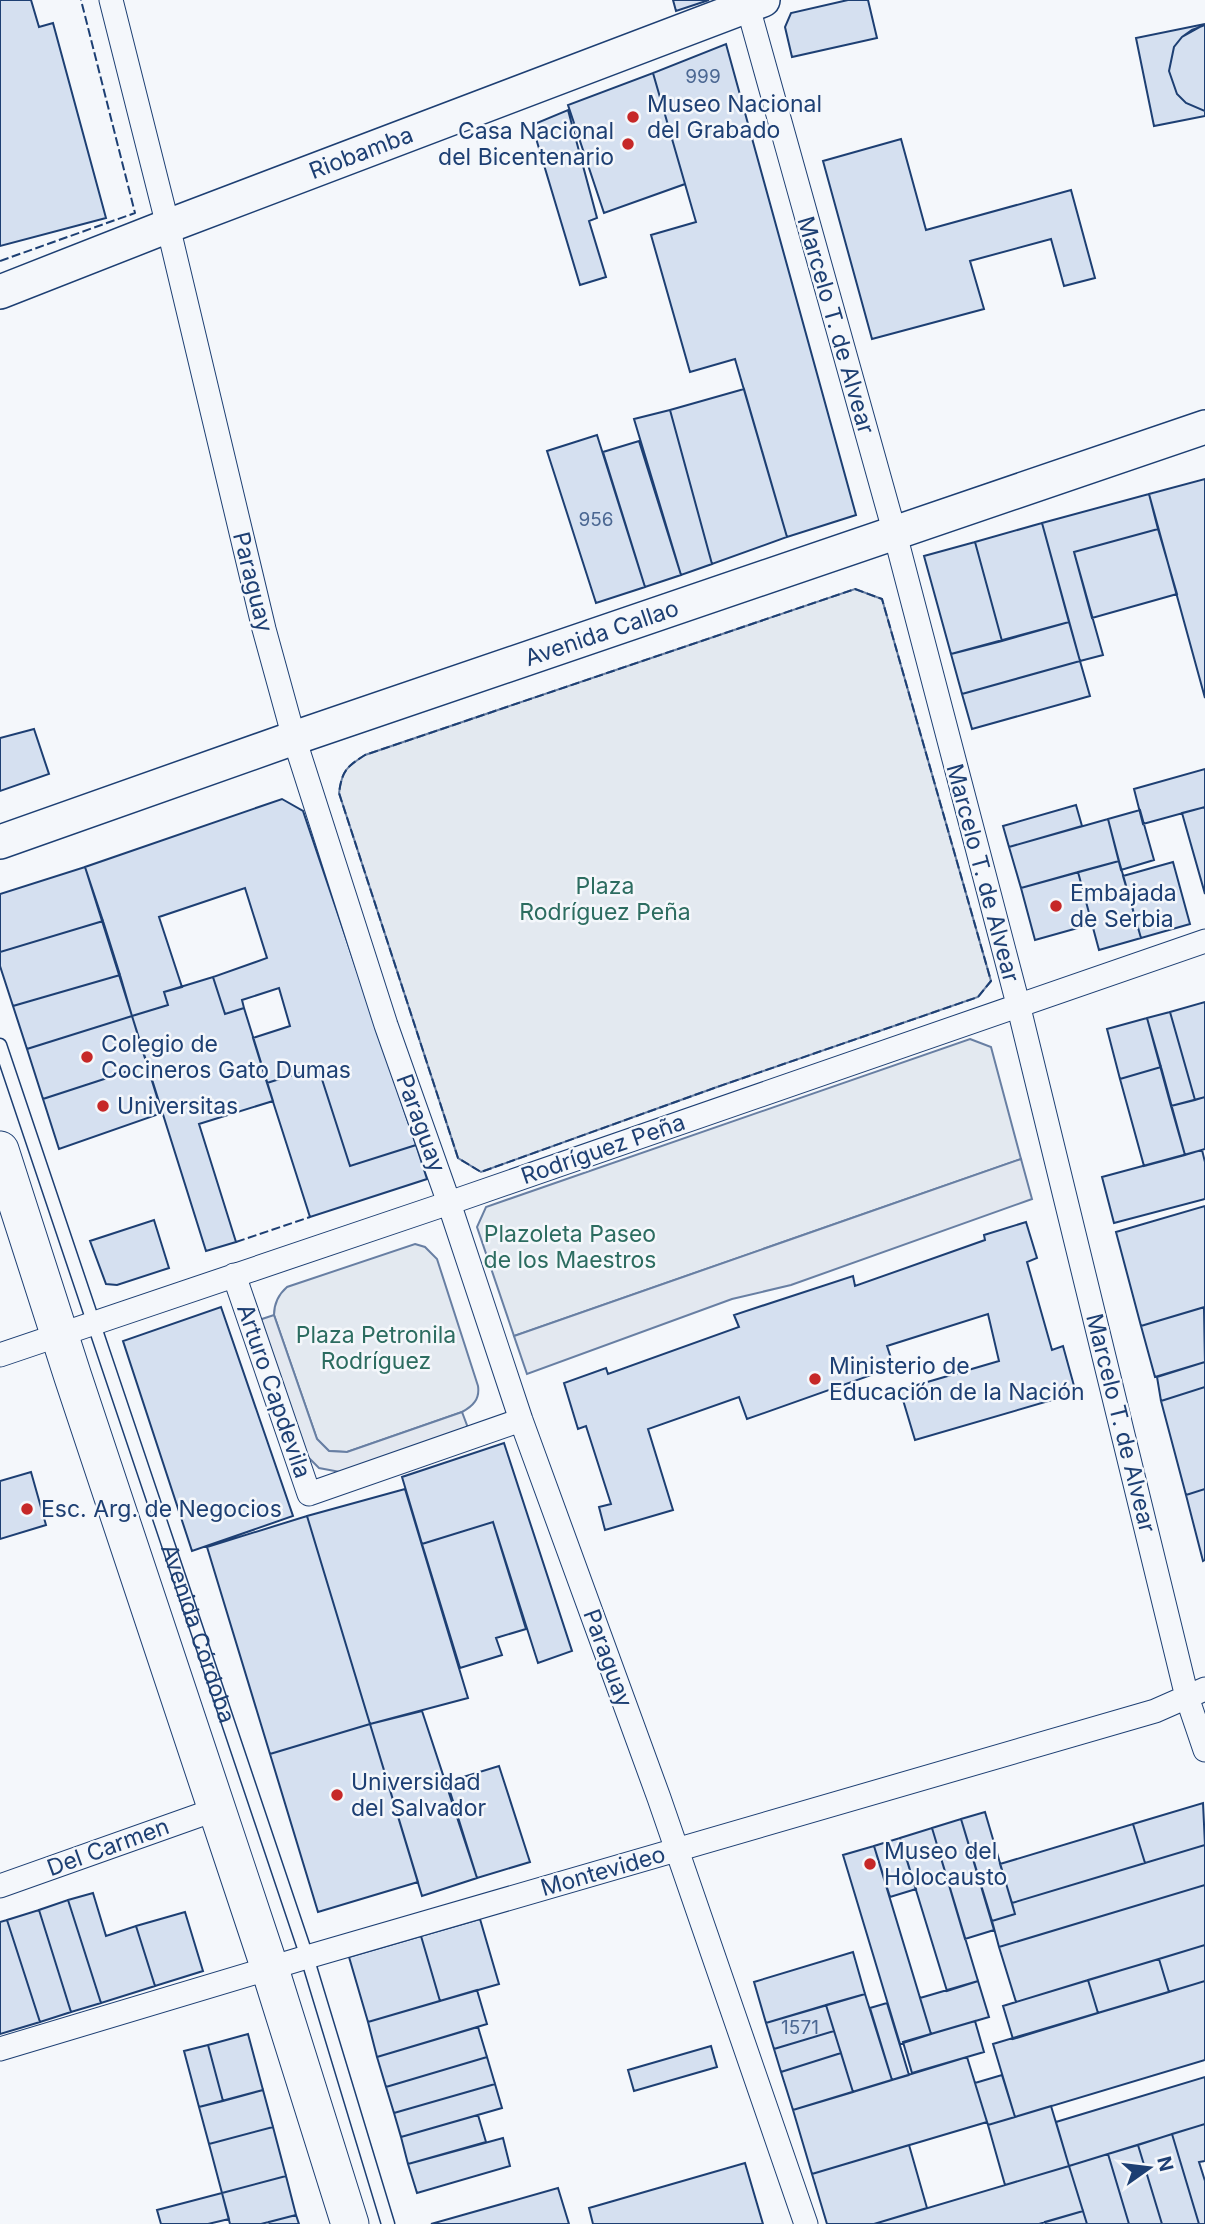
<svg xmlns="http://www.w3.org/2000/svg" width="1205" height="2224" viewBox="0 0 1205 2224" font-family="Inter,sans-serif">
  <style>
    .green { fill: #e3e9f0; stroke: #687fa3; stroke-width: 2 }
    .parking { fill: #e3e8f0; stroke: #687fa3; stroke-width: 2 }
    .building { fill: #d5e0f0; stroke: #1d3f73; stroke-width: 2 }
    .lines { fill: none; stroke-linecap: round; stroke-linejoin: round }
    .lane-casing { stroke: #1d3f73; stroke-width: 15 }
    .street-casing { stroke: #1d3f73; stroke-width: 25 }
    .secondary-casing { stroke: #1d3f73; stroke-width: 36 }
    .primary-casing { stroke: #1d3f73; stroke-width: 39 }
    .lane { stroke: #f4f7fb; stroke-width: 12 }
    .street { stroke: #f4f7fb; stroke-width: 23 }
    .secondary { stroke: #f4f7fb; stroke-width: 33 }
    .primary { stroke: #f4f7fb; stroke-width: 37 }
    .fence { stroke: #1d3f73; stroke-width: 2; stroke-dasharray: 9 3.5; stroke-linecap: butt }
    .poi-dot { fill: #c62828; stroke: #f4f7fb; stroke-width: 2.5 }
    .labels { text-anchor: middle; stroke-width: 5; stroke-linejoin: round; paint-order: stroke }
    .number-label { font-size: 19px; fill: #4b6792 }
    .poi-label { font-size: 23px; fill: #1d3f73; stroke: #f4f7fb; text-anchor: start }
    .street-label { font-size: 23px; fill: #1d3f73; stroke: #f4f7fb }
    .park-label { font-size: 23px; fill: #2c6c60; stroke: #f4f7fb }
  </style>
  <rect width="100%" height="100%" fill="#f4f7fb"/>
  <path class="green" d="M 855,589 L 882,599 L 991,981 L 978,997 L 717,1087 L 481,1172 L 458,1158 L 339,793 C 342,771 346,767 365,755 Z
    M 970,1039 L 991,1047 L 1021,1159 L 514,1336 L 477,1227 L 486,1207 Z
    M 415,1244 L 425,1247 L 437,1259 L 478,1386 C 480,1399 473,1406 462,1412 L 347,1452 L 329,1451 L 317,1439 L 274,1315 C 274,1304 279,1294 287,1287 Z"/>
  <path class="parking" d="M 1021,1159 L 1032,1199 L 791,1285 L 732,1299 L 527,1374 L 514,1336 Z
    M 274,1315 L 317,1439 L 329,1451 L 347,1452 L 462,1412 L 468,1428 L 340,1472 L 319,1468 L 306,1455 L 259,1320 Z"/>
  <path class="building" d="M 0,0 L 31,0 L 39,27 L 53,23 L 106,218 L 0,246 Z
    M 673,0 L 709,0 L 676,11 Z
    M 848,0 L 868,0 L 877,38 L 792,57 L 785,27 L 791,13 Z
    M 1205,24 L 1182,37 L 1174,47 L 1169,71 L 1177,94 L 1186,103 L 1205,111 L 1205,116 L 1154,126 L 1136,38 Z
    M 1205,25 L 1205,111 L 1186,103 L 1177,94 L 1169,71 L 1174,47 L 1182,37 L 1192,30 Z
    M 726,44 L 856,515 L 787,537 L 735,359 L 690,372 L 651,235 L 696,222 L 653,73 Z
    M 653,73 L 685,184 L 604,213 L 568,105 Z
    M 568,110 L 597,218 L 589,221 L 606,277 L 580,285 L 532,125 Z
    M 901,139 L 926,230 L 1071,190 L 1095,278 L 1064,286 L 1051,239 L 970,261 L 984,309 L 872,339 L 823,161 Z
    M 744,389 L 787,537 L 712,564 L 670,410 Z
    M 670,410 L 712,564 L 681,575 L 634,419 Z
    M 597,435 L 645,587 L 596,603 L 547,451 Z
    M 639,441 L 681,575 L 645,587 L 603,452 Z
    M 1205,479 L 1205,698 L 1149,494 Z
    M 1149,494 L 1158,529 L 1074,552 L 1103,655 L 1080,661 L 1042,523 Z
    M 1042,523 L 1069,622 L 1002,641 L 975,542 Z
    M 1158,529 L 1177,594 L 1092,618 L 1074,552 Z
    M 975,542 L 1002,641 L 951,654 L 924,556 Z
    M 1069,622 L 1080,661 L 962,694 L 951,654 Z
    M 1080,661 L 1090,696 L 972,729 L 962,694 Z
    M 34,729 L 49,774 L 0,791 L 0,738 Z
    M 1205,769 L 1205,807 L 1143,824 L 1134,789 Z
    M 282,799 L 303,811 L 416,1145 L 350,1166 L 318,1067 L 267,1083 L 253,1038 L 290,1026 L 279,988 L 242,1000 L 244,1008 L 225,1014 L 213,977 L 267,958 L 245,888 L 159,917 L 182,987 L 164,992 L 168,1005 L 132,1016 L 85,867 Z
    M 1076,805 L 1082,826 L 1009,847 L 1003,826 Z
    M 1205,807 L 1205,894 L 1182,813 Z
    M 1140,810 L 1154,860 L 1121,870 L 1108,819 Z
    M 1108,819 L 1119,861 L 1021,888 L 1009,847 Z
    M 1119,861 L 1141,938 L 1099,950 L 1078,872 Z
    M 1173,862 L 1190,924 L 1141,938 L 1123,876 Z
    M 85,867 L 103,921 L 0,952 L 0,894 Z
    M 1078,872 L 1092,924 L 1035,940 L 1021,888 Z
    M 103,921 L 120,975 L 13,1006 L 0,966 L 0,952 Z
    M 120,975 L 132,1016 L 27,1049 L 13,1006 Z
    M 213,977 L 225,1014 L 244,1008 L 273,1101 L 199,1124 L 236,1242 L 206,1251 L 132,1016 L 168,1005 L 164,992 Z
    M 1205,1002 L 1205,1097 L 1195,1100 L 1170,1012 Z
    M 1170,1012 L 1195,1100 L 1171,1106 L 1147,1018 Z
    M 132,1016 L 147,1065 L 43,1099 L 27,1049 Z
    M 1147,1018 L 1161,1067 L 1120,1079 L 1107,1029 Z
    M 147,1065 L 162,1113 L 59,1149 L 43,1099 Z
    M 318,1067 L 350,1166 L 416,1145 L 427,1179 L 310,1217 L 267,1083 Z
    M 1161,1067 L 1185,1155 L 1144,1166 L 1120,1079 Z
    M 1205,1097 L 1205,1149 L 1185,1155 L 1171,1106 Z
    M 1202,1150 L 1205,1162 L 1205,1199 L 1114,1223 L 1102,1177 Z
    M 1205,1206 L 1205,1307 L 1141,1326 L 1116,1232 Z
    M 154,1220 L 169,1268 L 117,1285 L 106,1284 L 90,1241 Z
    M 1026,1222 L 1037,1258 L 1027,1262 L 1052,1350 L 1063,1346 L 1076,1393 L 915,1440 L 900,1390 L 999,1361 L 988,1314 L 887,1346 L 894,1367 L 747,1419 L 739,1397 L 648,1429 L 673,1510 L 605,1530 L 599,1507 L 611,1504 L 586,1426 L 578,1429 L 564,1383 L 606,1368 L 608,1374 L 739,1327 L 734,1315 L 853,1276 L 855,1286 L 985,1240 L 984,1235 Z
    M 221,1307 L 293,1516 L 192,1551 L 123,1341 Z
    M 1204,1307 L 1205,1362 L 1155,1377 L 1141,1326 Z
    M 1205,1362 L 1205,1387 L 1161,1401 L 1157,1377 Z
    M 1205,1387 L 1205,1489 L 1186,1495 L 1161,1401 Z
    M 504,1443 L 572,1651 L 538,1663 L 493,1522 L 422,1544 L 402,1477 Z
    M 31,1472 L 46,1525 L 0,1539 L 0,1481 Z
    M 405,1489 L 468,1698 L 370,1724 L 307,1516 Z
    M 1205,1489 L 1205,1560 L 1203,1561 L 1186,1495 Z
    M 307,1516 L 370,1724 L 270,1754 L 207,1547 Z
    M 493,1522 L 526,1629 L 496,1638 L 502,1655 L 460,1668 L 422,1544 Z
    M 422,1711 L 477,1878 L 422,1896 L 370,1724 Z
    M 370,1724 L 418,1882 L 318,1912 L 270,1754 Z
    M 499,1766 L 530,1862 L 477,1878 L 447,1782 Z
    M 1203,1803 L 1205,1845 L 1145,1863 L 1133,1824 Z
    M 985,1812 L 1015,1914 L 992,1921 L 961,1819 Z
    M 961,1819 L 994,1930 L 965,1939 L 932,1828 Z
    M 1133,1824 L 1145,1863 L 1012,1903 L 1000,1864 Z
    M 932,1828 L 978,1981 L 947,1991 L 900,1838 Z
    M 900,1838 L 916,1889 L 890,1897 L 874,1846 Z
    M 1205,1845 L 1205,1885 L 999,1947 L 992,1921 L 1015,1914 L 1012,1903 Z
    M 874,1846 L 931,2034 L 900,2044 L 843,1855 Z
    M 1205,1885 L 1205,1945 L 1016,2002 L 999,1947 Z
    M 93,1893 L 106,1936 L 136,1926 L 155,1986 L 101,2003 L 68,1900 Z
    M 68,1900 L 101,2003 L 71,2012 L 39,1910 Z
    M 39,1910 L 71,2012 L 40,2022 L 7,1920 Z
    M 185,1912 L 203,1971 L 155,1986 L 136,1926 Z
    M 480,1919 L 499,1984 L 440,2001 L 421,1936 Z
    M 7,1920 L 40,2022 L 0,2034 L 0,1922 Z
    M 421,1936 L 440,2001 L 368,2022 L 349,1957 Z
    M 1205,1945 L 1205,1981 L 1169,1992 L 1159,1959 Z
    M 853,1952 L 865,1994 L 766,2023 L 754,1982 Z
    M 1159,1959 L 1169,1992 L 1098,2013 L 1088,1980 Z
    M 1088,1980 L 1098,2013 L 1013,2039 L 1003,2006 Z
    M 978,1981 L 989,2017 L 931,2034 L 920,1998 Z
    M 1205,1981 L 1205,2060 L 1015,2117 L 993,2044 Z
    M 477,1990 L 487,2024 L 377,2057 L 368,2022 Z
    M 865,1994 L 892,2080 L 853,2092 L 826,2005 Z
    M 887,2003 L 909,2075 L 892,2080 L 870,2008 Z
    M 826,2005 L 834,2031 L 774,2049 L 766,2023 Z
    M 975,2021 L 984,2052 L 912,2073 L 903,2042 Z
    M 478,2027 L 487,2057 L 386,2087 L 377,2057 Z
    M 834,2031 L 841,2053 L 781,2072 L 774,2049 Z
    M 248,2034 L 263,2090 L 223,2101 L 208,2045 Z
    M 208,2045 L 223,2101 L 199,2107 L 184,2051 Z
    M 711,2046 L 717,2067 L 634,2091 L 628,2070 Z
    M 841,2053 L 853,2092 L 793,2110 L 781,2072 Z
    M 487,2057 L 495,2084 L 394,2113 L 386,2087 Z
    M 967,2057 L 987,2122 L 812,2174 L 793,2110 Z
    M 1002,2075 L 1015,2117 L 988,2125 L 975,2083 Z
    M 1205,2077 L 1205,2124 L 1069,2166 L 1056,2122 Z
    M 495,2084 L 502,2108 L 401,2137 L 394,2113 Z
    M 263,2090 L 273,2127 L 209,2144 L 199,2107 Z
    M 1051,2106 L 1069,2166 L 1005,2185 L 988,2125 Z
    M 478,2115 L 486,2142 L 408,2164 L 401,2137 Z
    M 1205,2124 L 1205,2161 L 1199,2162 L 1205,2181 L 1205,2224 L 1199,2224 L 1172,2134 Z
    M 273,2127 L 286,2176 L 222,2193 L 209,2144 Z
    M 1172,2134 L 1199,2224 L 1162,2224 L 1138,2145 Z
    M 503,2138 L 510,2166 L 417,2193 L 408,2164 Z
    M 909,2145 L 927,2208 L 874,2224 L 827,2224 L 812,2174 Z
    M 1138,2145 L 1162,2224 L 1129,2224 L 1108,2154 Z
    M 1108,2154 L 1129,2224 L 1087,2224 L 1069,2166 Z
    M 745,2163 L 763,2224 L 593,2224 L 589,2208 Z
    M 1069,2166 L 1083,2211 L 1039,2224 L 874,2224 Z
    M 286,2176 L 296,2215 L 261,2224 L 230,2224 L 222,2193 Z
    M 558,2188 L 569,2224 L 431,2224 Z
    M 222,2193 L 229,2219 L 208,2224 L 161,2224 L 157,2210 Z
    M 1083,2211 L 1087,2224 L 1046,2224 L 1045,2222 Z
    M 296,2215 L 299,2224 L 270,2224 L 269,2222 Z"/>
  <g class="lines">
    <g class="lane-casing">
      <g id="lane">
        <path id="s1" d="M 0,1045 L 307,1957 L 388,2224"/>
      </g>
    </g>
    <g class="street-casing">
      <path id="street" d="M 111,0 L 168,226 L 264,629 L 294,738 L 386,1025 L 449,1203 L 521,1420 L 659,1798 L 806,2224
        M 746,0 L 895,534 L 1018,1004 L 1187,1697 L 1205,1750
        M 234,1275 L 309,1494 L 521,1420
        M 0,1355 L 449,1203 L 1205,941
        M 0,1886 L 217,1809
        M 0,2049 L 307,1957 L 1155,1711 L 1205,1689"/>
    </g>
    <g class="secondary-casing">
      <g id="secondary">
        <path id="s2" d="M 0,292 L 168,226 L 763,0"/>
        <path id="s3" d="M 0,842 L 294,738 L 1205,427"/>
      </g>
    </g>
    <g class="primary-casing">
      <path id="primary" d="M 0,1150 L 73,1377 L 270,1969 L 350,2224"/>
    </g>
    <use href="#lane" class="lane"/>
    <use href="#street" class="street"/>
    <use href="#secondary" class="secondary"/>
    <use href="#primary" class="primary"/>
    <path class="fence" d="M 0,261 L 135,213 L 81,0
      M 855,589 L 882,599 L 991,981 L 978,997 L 717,1087 L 481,1172 L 458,1158 L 339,793 C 342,771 346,767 365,755 Z
      M 236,1242 L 310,1217"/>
  </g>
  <g class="poi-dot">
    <circle cx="633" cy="117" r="7"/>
    <circle cx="628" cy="144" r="7"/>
    <circle cx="1056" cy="906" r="7"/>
    <circle cx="87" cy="1057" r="7"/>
    <circle cx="103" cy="1106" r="7"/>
    <circle cx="815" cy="1379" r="7"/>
    <circle cx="27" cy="1509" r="7"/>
    <circle cx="337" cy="1795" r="7"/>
    <circle cx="870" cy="1864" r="7"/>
  </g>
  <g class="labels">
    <g class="number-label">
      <text x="703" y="83">999</text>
      <text x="596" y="526">956</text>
      <text x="800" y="2034">1571</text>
    </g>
    <g class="poi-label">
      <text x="647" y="112">Museo Nacional<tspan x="647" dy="26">del Grabado</tspan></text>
      <text x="614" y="139" text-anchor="end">Casa Nacional<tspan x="614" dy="26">del Bicentenario</tspan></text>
      <text x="1070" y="901">Embajada<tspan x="1070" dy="26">de Serbia</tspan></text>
      <text x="101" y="1052">Colegio de<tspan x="101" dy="26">Cocineros Gato Dumas</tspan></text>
      <text x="117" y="1114">Universitas</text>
      <text x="829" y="1374">Ministerio de<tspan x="829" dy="26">Educación de la Nación</tspan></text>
      <text x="41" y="1517">Esc. Arg. de Negocios</text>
      <text x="351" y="1790">Universidad<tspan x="351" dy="26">del Salvador</tspan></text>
      <text x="884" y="1859">Museo del<tspan x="884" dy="26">Holocausto</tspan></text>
    </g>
    <g class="street-label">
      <text dy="8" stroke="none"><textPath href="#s2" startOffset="387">Riobamba</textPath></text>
      <text transform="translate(836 325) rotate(74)" y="8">Marcelo T. de Alvear</text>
      <text transform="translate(253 582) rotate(76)" y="8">Paraguay</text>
      <text dy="8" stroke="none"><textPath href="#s3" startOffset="637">Avenida Callao</textPath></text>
      <text transform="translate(983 873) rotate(75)" y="8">Marcelo T. de Alvear</text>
      <text transform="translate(421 1123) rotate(70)" y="8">Paraguay</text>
      <text transform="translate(603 1149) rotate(-19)" y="8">Rodríguez Peña</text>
      <text transform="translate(274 1391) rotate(71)" y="8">Arturo Capdevila</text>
      <text transform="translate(1121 1423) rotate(76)" y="8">Marcelo T. de Alvear</text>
      <text dy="8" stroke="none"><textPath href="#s1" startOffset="621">Avenida Córdoba</textPath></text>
      <text transform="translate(608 1658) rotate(70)" y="8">Paraguay</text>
      <text transform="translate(108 1847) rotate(-20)" y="8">Del Carmen</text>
      <text transform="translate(603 1871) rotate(-16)" y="8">Montevideo</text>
    </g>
    <g class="park-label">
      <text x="605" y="894">Plaza<tspan x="605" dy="26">Rodríguez Peña</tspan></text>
      <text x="570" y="1242">Plazoleta Paseo<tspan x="570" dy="26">de los Maestros</tspan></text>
      <text x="376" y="1343">Plaza Petronila<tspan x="376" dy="26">Rodríguez</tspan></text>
    </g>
  </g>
  <g transform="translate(1149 2168) rotate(76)" stroke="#f4f7fb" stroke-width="5" paint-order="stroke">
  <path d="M0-5L12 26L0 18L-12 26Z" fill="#1d3f73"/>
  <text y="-10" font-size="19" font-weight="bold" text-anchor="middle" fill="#1d3f73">N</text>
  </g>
</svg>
